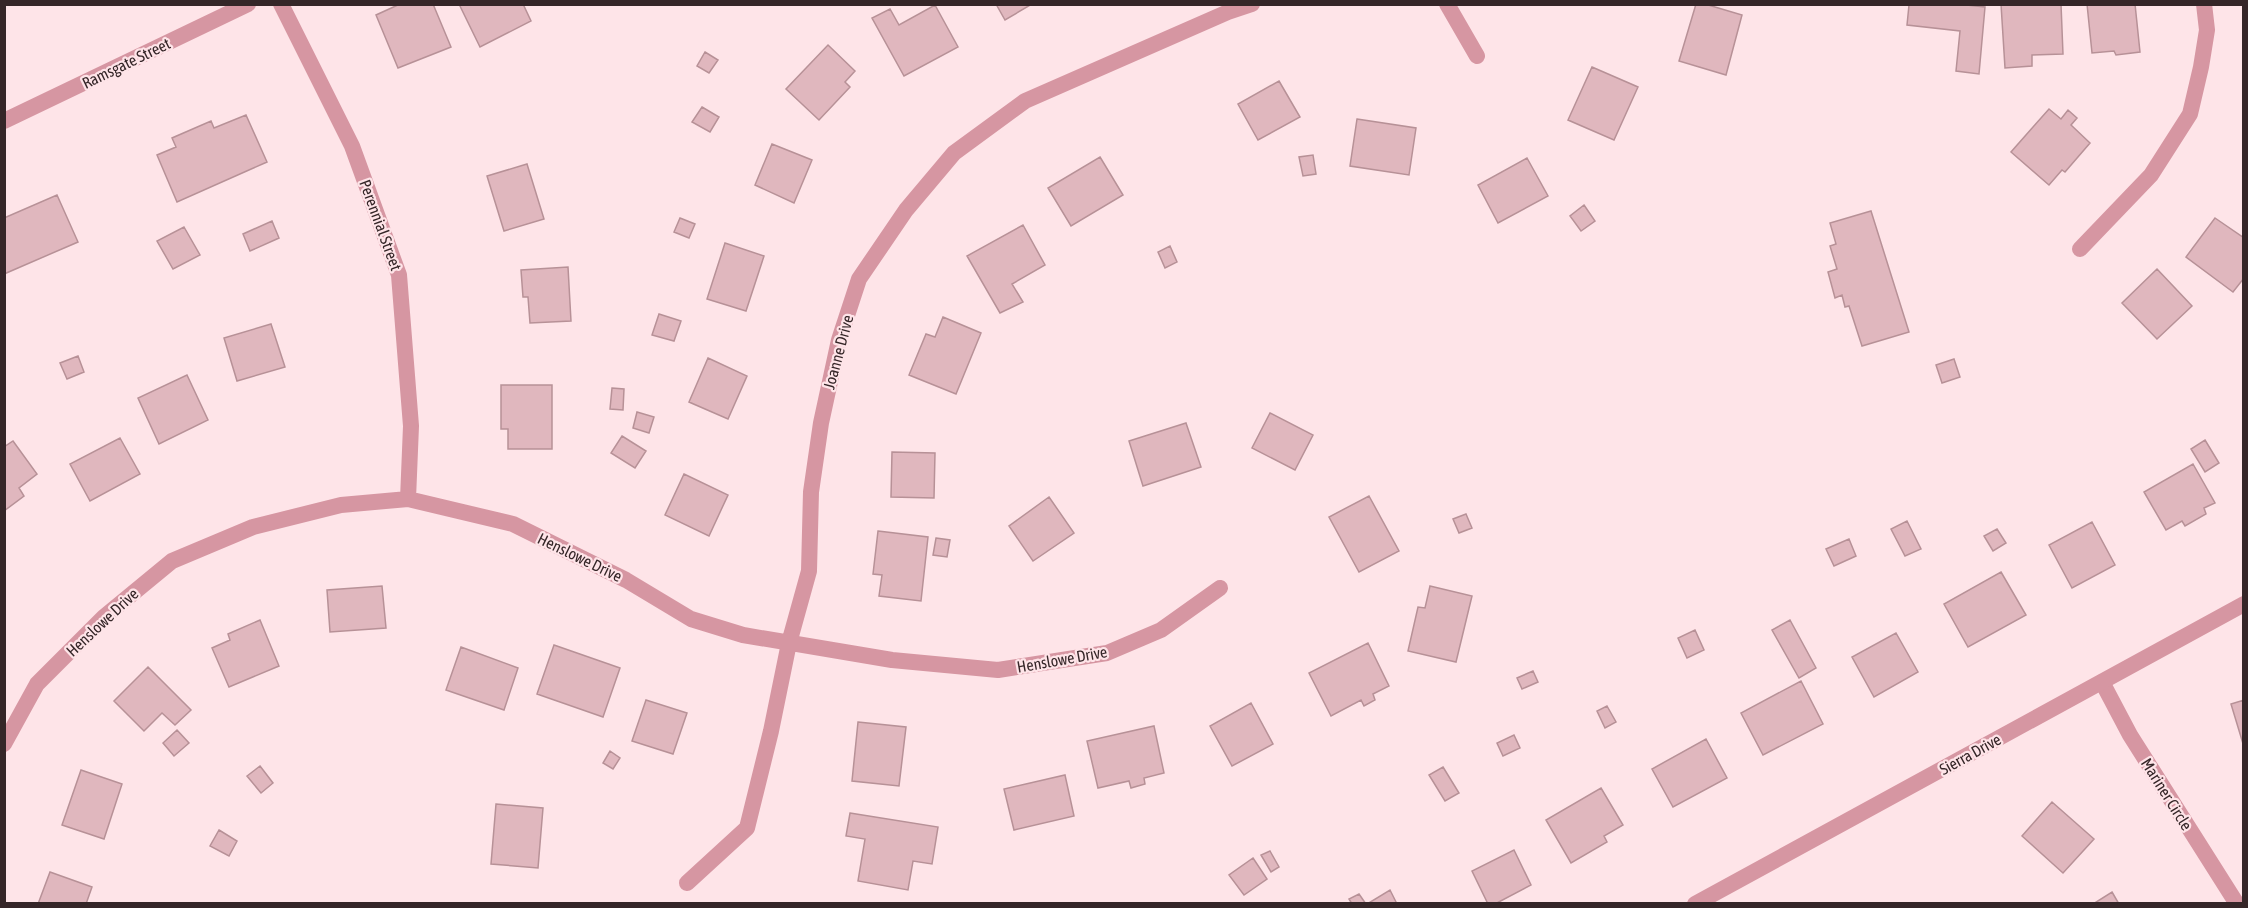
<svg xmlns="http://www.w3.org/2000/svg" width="2248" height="908" viewBox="0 0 2248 908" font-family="'Asap Condensed',sans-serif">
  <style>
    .building { fill: #e0b7be; stroke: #b79197; stroke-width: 1.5 }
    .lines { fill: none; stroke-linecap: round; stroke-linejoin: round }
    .minor { stroke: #d696a2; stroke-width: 16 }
    .tertiary { stroke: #d696a2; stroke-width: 16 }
    .labels { text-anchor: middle; stroke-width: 4.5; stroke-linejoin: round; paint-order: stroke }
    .street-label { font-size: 16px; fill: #352628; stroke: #fee4e8 }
  </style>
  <rect width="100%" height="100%" fill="#fee4e8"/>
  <path class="building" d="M 433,4 L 451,47 L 398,68 L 376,15 L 400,4 Z
    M 459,4 L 523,4 L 531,21 L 480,47 Z
    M 996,4 L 1032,4 L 1005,20 Z
    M 1696,4 L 1705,4 L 1742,15 L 1726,75 L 1679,61 Z
    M 1907,4 L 1957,4 L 1985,7 L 1979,74 L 1956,71 L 1960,31 L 1907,25 L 1909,5 Z
    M 2001,4 L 2061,4 L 2063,54 L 2032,55 L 2032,66 L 2005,68 Z
    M 2087,4 L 2135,4 L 2140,52 L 2116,55 L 2114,51 L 2092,53 Z
    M 935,5 L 958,47 L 904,76 L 872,18 L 890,9 L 899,25 Z
    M 828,45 L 855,71 L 845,82 L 850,87 L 819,120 L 786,89 Z
    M 705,52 L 718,60 L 709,73 L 697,66 Z
    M 1592,67 L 1638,87 L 1614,140 L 1568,120 Z
    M 1279,81 L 1300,117 L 1258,140 L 1238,104 Z
    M 702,107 L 719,117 L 710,132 L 692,122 Z
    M 2049,109 L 2061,119 L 2068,110 L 2077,118 L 2071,125 L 2090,143 L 2065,172 L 2062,170 L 2049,185 L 2011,152 Z
    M 246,115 L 267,162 L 177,202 L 157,155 L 176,147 L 172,138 L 211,121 L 214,128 Z
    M 1357,119 L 1416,128 L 1409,175 L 1350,166 Z
    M 772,144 L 812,160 L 794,203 L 755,185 Z
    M 1313,155 L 1316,174 L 1303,176 L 1299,157 Z
    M 1100,157 L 1123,195 L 1071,226 L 1048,188 Z
    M 1527,158 L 1548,196 L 1498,223 L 1478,185 Z
    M 527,164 L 544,219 L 504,231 L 487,176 Z
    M 57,195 L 78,242 L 4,274 L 4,218 Z
    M 1584,205 L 1595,221 L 1581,231 L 1570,216 Z
    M 1871,211 L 1909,332 L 1862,346 L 1849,306 L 1845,307 L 1842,295 L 1835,298 L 1828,272 L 1837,269 L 1830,246 L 1836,244 L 1830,223 Z
    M 680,218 L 695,224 L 689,238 L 674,232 Z
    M 2215,218 L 2244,238 L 2244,278 L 2233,292 L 2186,257 Z
    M 272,221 L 279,238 L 250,251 L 243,234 Z
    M 1023,225 L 1045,265 L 1012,284 L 1023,302 L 1000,313 L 967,256 Z
    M 184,227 L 200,255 L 173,269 L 157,241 Z
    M 725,243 L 764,256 L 746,311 L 707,299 Z
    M 1170,246 L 1177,262 L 1165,268 L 1158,252 Z
    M 568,267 L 571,321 L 530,323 L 528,297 L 523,297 L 521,270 Z
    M 2157,269 L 2192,306 L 2157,339 L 2122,303 Z
    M 659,314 L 681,321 L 674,341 L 652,335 Z
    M 943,317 L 981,333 L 956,394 L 909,375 L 926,334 L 935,337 Z
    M 271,324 L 285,367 L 237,381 L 224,338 Z
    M 78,356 L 84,372 L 67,379 L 60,363 Z
    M 708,358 L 747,376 L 728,419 L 689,402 Z
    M 1954,359 L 1960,377 L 1942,383 L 1936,365 Z
    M 187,375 L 208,420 L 159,444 L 138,398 Z
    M 501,385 L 552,385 L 552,449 L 508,449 L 508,429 L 501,429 Z
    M 612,388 L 624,389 L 623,410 L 610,409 Z
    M 637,412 L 654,417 L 649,433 L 633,428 Z
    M 1270,413 L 1313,435 L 1295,470 L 1252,448 Z
    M 1186,423 L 1201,467 L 1143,486 L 1129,441 Z
    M 622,436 L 646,451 L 635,468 L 611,453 Z
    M 120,438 L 140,474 L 90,501 L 70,464 Z
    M 2205,440 L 2219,463 L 2205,472 L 2191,449 Z
    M 13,441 L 37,474 L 19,488 L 24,496 L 4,511 L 4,447 Z
    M 892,452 L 935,453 L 934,498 L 891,497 Z
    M 2193,464 L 2215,503 L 2204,508 L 2206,514 L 2185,526 L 2182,521 L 2166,530 L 2144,492 Z
    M 684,474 L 728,495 L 709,536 L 665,515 Z
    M 1369,496 L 1399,551 L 1359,572 L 1329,517 Z
    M 1049,497 L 1074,533 L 1033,561 L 1009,526 Z
    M 1466,514 L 1472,528 L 1459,533 L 1453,519 Z
    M 1907,521 L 1921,549 L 1905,556 L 1891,529 Z
    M 2092,522 L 2115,565 L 2072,588 L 2049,545 Z
    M 1997,529 L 2006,543 L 1993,551 L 1984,536 Z
    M 878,531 L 928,537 L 921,601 L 879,596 L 882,575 L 873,574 Z
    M 936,538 L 950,540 L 947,557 L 933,555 Z
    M 1849,539 L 1856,556 L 1834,566 L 1826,549 Z
    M 2001,572 L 2026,615 L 1968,647 L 1944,604 Z
    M 382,586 L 386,628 L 330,632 L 327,590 Z
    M 1430,586 L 1472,596 L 1456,662 L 1408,651 L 1418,607 L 1425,608 Z
    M 260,620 L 279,666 L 229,687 L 212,648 L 230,640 L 228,634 Z
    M 1790,620 L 1816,668 L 1799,678 L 1772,630 Z
    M 1695,630 L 1704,650 L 1687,658 L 1678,638 Z
    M 1896,633 L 1918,672 L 1874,697 L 1852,657 Z
    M 1368,643 L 1389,686 L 1373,694 L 1375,700 L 1364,706 L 1361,700 L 1331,716 L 1309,673 Z
    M 554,645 L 620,668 L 603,717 L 537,694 Z
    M 461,647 L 518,668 L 504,710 L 446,690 Z
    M 148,667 L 191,710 L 175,725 L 162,713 L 144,731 L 114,701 Z
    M 1533,671 L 1538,682 L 1522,689 L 1517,678 Z
    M 1801,681 L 1823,724 L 1763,755 L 1741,713 Z
    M 646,700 L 687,713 L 673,754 L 632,741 Z
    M 2244,700 L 2244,747 L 2231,704 Z
    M 1251,703 L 1273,744 L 1232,766 L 1210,726 Z
    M 1607,706 L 1616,722 L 1605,728 L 1597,711 Z
    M 858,722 L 906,727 L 899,786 L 852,781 Z
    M 1154,726 L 1164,773 L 1144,778 L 1145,784 L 1131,788 L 1129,781 L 1098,788 L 1087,741 Z
    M 177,730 L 189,743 L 174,756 L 163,743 Z
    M 1514,735 L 1520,748 L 1503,756 L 1497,743 Z
    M 1706,739 L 1727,778 L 1673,807 L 1652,769 Z
    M 610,751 L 620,758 L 613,769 L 603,763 Z
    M 260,766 L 273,783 L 261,793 L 247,776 Z
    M 1443,767 L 1459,793 L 1445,801 L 1429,775 Z
    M 81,770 L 122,784 L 104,839 L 62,825 Z
    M 1065,775 L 1074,816 L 1014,830 L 1004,789 Z
    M 1601,788 L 1623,825 L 1604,836 L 1607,842 L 1571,863 L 1546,820 Z
    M 2052,802 L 2094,839 L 2063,873 L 2022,836 Z
    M 496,804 L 543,808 L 538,868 L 491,864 Z
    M 850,813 L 938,827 L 932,864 L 913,861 L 908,890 L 858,881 L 865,839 L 846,836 Z
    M 219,830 L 237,841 L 229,856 L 210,846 Z
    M 1514,850 L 1531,885 L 1495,904 L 1488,904 L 1472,871 Z
    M 1270,851 L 1279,867 L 1271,872 L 1261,855 Z
    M 1253,858 L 1267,879 L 1244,895 L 1229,875 Z
    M 50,872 L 92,887 L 86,904 L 38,904 Z
    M 1390,890 L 1397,904 L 1367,904 Z
    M 2112,892 L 2119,904 L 2093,904 Z
    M 1359,894 L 1366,904 L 1352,904 L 1349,899 Z"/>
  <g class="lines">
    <path class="minor" d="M 281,4 L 352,146 L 399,275 L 411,426 L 408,499
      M 1447,4 L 1477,56
      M 4,121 L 248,4
      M 2080,249 L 2151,175 L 2190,114 L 2201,67 L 2207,30 L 2204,4
      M 2102,682 L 2130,735 L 2237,904
      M 4,744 L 37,684 L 104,617 L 172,561 L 253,527 L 341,505 L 408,499 L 513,524 L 626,580 L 691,619 L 743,635 L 892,660 L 998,670 L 1107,653 L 1161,630 L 1220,588
      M 687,883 L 747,828 L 771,731 L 789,643 L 809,571 L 811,492 L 821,423 L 839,340 L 859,279 L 906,210 L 954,153 L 1025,101 L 1228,12 L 1252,4"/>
    <path class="tertiary" d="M 1695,904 L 2244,604"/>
  </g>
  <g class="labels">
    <g class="street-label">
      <text transform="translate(126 63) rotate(-26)" y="6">Ramsgate Street</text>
      <text transform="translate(381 225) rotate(70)" y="6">Perennial Street</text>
      <text transform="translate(838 352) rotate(-75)" y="6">Joanne Drive</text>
      <text transform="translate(580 557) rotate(26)" y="6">Henslowe Drive</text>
      <text transform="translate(102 622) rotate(-43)" y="6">Henslowe Drive</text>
      <text transform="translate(1062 659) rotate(-10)" y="6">Henslowe Drive</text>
      <text transform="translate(1970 754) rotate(-29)" y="6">Sierra Drive</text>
      <text transform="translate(2167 794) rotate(58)" y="6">Mariner Circle</text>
    </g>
  </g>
  <rect width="2248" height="908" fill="none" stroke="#352628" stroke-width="12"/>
</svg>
